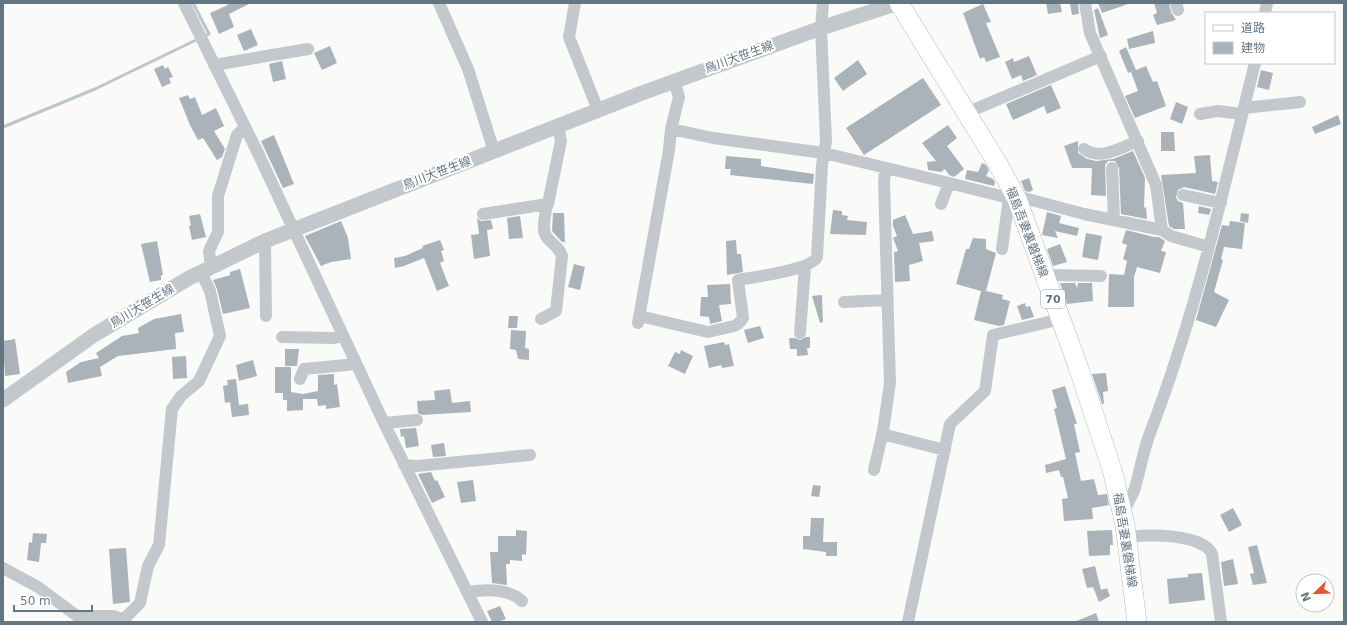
<svg xmlns="http://www.w3.org/2000/svg" width="1347" height="625" viewBox="0 0 1347 625" font-family="'DejaVu Sans','Noto Sans JP',sans-serif">
  <style>
    .lines { fill: none; stroke-linecap: round; stroke-linejoin: round }
    .stream { stroke: #bbc7cb; stroke-width: 3 }
    .building { fill: #aab3b9 }
    .primary-casing { stroke: #b5babe; stroke-width: 20 }
    .minor { stroke: #c3c8cc; stroke-width: 12 }
    .tertiary { stroke: #c3c8cc; stroke-width: 15 }
    .primary { stroke: #fff; stroke-width: 19 }
    .labels { text-anchor: middle; stroke-width: 4; stroke-linejoin: round; paint-order: stroke }
    .shield { fill: #fff; stroke: #939fa8; stroke-width: 1 }
    .shield-label { font-size: 11px; font-weight: bold; fill: #657683 }
    .street-label { font-size: 12px; fill: #657683; stroke: #fff }
  </style>
  <rect width="100%" height="100%" fill="#fafaf8"/>
  <g class="lines">
    <path class="stream" d="M 193,3 L 209,34 L 203,37
      M 3,127 L 95,89 L 198,39"/>
  </g>
  <path class="building" d="M 226,3 L 251,3 L 229,14 L 234,27 L 219,34 L 210,13 L 228,5 Z
    M 1046,3 L 1060,3 L 1062,12 L 1048,14 Z
    M 1078,3 L 1079,14 L 1072,15 L 1070,4 Z
    M 1098,3 L 1128,3 L 1128,4 L 1102,13 Z
    M 1154,3 L 1169,3 L 1171,12 L 1176,20 L 1157,25 L 1153,15 L 1157,13 Z
    M 983,4 L 991,22 L 986,23 L 1000,57 L 986,62 L 984,57 L 980,59 L 963,13 Z
    M 1098,8 L 1108,35 L 1100,38 L 1094,10 Z
    M 251,29 L 258,45 L 244,51 L 237,35 Z
    M 1153,31 L 1155,43 L 1129,49 L 1127,39 Z
    M 330,46 L 337,63 L 322,70 L 314,53 Z
    M 1126,47 L 1136,70 L 1128,73 L 1119,51 Z
    M 1029,56 L 1037,75 L 1023,81 L 1021,75 L 1012,79 L 1005,62 L 1013,58 L 1014,62 Z
    M 858,60 L 867,74 L 843,91 L 834,78 Z
    M 282,61 L 286,79 L 273,82 L 269,64 Z
    M 163,65 L 165,69 L 168,67 L 173,77 L 169,78 L 171,83 L 162,87 L 154,69 Z
    M 1146,66 L 1153,82 L 1157,81 L 1166,106 L 1135,118 L 1125,96 L 1138,91 L 1131,72 Z
    M 1261,70 L 1273,73 L 1269,90 L 1257,87 Z
    M 923,78 L 941,105 L 864,155 L 846,128 Z
    M 1051,85 L 1061,108 L 1047,114 L 1044,106 L 1013,120 L 1006,104 Z
    M 188,95 L 190,99 L 195,97 L 202,115 L 216,108 L 224,126 L 214,131 L 225,149 L 222,157 L 217,160 L 203,138 L 198,140 L 190,125 L 179,98 Z
    M 1176,102 L 1188,107 L 1182,124 L 1170,119 Z
    M 1338,115 L 1341,124 L 1315,134 L 1312,127 Z
    M 948,125 L 957,138 L 947,146 L 964,169 L 954,177 L 949,175 L 945,169 L 941,172 L 928,170 L 927,162 L 936,161 L 922,143 Z
    M 1161,132 L 1174,132 L 1175,151 L 1161,151 Z
    M 274,135 L 294,184 L 283,188 L 261,141 Z
    M 1078,141 L 1078,153 L 1087,159 L 1096,161 L 1113,159 L 1133,151 L 1145,178 L 1144,208 L 1146,207 L 1147,219 L 1121,214 L 1119,168 L 1115,161 L 1108,161 L 1105,165 L 1106,196 L 1091,195 L 1092,168 L 1072,168 L 1064,146 Z
    M 1210,155 L 1212,181 L 1218,182 L 1215,194 L 1184,187 L 1178,190 L 1176,197 L 1178,201 L 1183,203 L 1185,229 L 1174,229 L 1169,226 L 1161,175 L 1196,173 L 1194,156 Z
    M 726,156 L 761,159 L 761,166 L 814,174 L 813,184 L 730,175 L 731,169 L 725,169 Z
    M 982,163 L 986,165 L 989,170 L 986,176 L 993,179 L 995,182 L 994,186 L 965,179 L 967,170 L 978,172 Z
    M 1029,178 L 1033,190 L 1029,192 L 1025,191 L 1021,181 Z
    M 1199,206 L 1211,209 L 1209,215 L 1198,213 Z
    M 833,210 L 842,211 L 842,215 L 848,216 L 847,220 L 867,222 L 866,235 L 830,234 Z
    M 1047,212 L 1061,216 L 1059,223 L 1079,228 L 1077,236 L 1055,231 L 1058,238 L 1042,235 Z
    M 553,213 L 564,213 L 565,242 L 562,242 L 552,231 Z
    M 1241,213 L 1249,214 L 1248,223 L 1240,221 Z
    M 200,214 L 206,237 L 192,240 L 189,226 L 191,225 L 189,216 Z
    M 905,215 L 913,234 L 932,231 L 934,241 L 919,243 L 923,261 L 909,265 L 910,281 L 895,282 L 894,252 L 898,251 L 893,238 L 897,236 L 893,226 L 893,220 Z
    M 520,216 L 523,238 L 509,239 L 507,218 Z
    M 477,218 L 481,221 L 491,220 L 493,229 L 487,230 L 490,256 L 474,259 L 471,235 L 479,234 Z
    M 341,221 L 348,238 L 351,259 L 331,262 L 321,266 L 305,236 Z
    M 1230,221 L 1245,223 L 1242,249 L 1224,247 L 1221,259 L 1223,260 L 1214,292 L 1229,300 L 1216,327 L 1196,320 L 1222,225 L 1229,226 Z
    M 1126,230 L 1154,237 L 1159,237 L 1165,241 L 1161,251 L 1166,252 L 1160,273 L 1137,267 L 1134,277 L 1134,307 L 1108,307 L 1109,274 L 1124,275 L 1127,261 L 1123,259 L 1127,245 L 1122,243 Z
    M 1086,233 L 1102,236 L 1098,260 L 1082,257 Z
    M 973,238 L 986,239 L 986,249 L 996,253 L 986,291 L 1003,295 L 1002,299 L 1010,301 L 1004,325 L 999,326 L 974,320 L 981,291 L 956,284 L 966,249 L 969,249 Z
    M 440,240 L 444,250 L 441,251 L 444,261 L 440,263 L 449,286 L 437,291 L 424,258 L 404,266 L 395,268 L 394,258 L 405,256 L 423,248 L 422,246 Z
    M 736,240 L 737,254 L 741,254 L 743,272 L 727,275 L 726,241 Z
    M 157,241 L 163,275 L 161,275 L 161,280 L 150,282 L 141,244 Z
    M 1060,244 L 1067,262 L 1053,266 L 1047,249 Z
    M 574,264 L 585,267 L 580,290 L 568,287 Z
    M 240,269 L 250,308 L 223,314 L 217,289 L 213,280 L 230,275 L 230,272 Z
    M 1060,283 L 1075,283 L 1077,288 L 1078,283 L 1092,283 L 1093,301 L 1067,304 Z
    M 730,284 L 731,304 L 719,305 L 722,321 L 710,324 L 709,317 L 700,316 L 701,297 L 708,297 L 707,285 Z
    M 822,295 L 823,322 L 820,323 L 812,296 Z
    M 1025,303 L 1026,307 L 1030,306 L 1034,317 L 1022,320 L 1017,306 Z
    M 181,314 L 184,332 L 175,333 L 176,349 L 118,356 L 100,367 L 102,376 L 68,383 L 66,372 L 81,362 L 99,358 L 96,353 L 122,336 L 139,333 L 138,328 L 154,319 Z
    M 509,316 L 518,316 L 517,328 L 508,328 Z
    M 760,326 L 764,338 L 748,343 L 744,330 Z
    M 511,330 L 526,331 L 525,348 L 529,349 L 529,360 L 518,359 L 516,350 L 510,349 Z
    M 806,337 L 810,337 L 810,348 L 807,348 L 808,355 L 797,356 L 797,349 L 790,349 L 789,338 L 795,338 L 800,340 Z
    M 15,339 L 20,374 L 5,376 L 3,341 Z
    M 724,342 L 725,345 L 729,344 L 734,366 L 722,368 L 721,365 L 709,368 L 704,346 Z
    M 285,349 L 299,349 L 297,366 L 285,366 Z
    M 681,350 L 693,356 L 685,374 L 668,366 L 675,352 L 680,354 Z
    M 186,356 L 187,378 L 173,379 L 172,357 Z
    M 253,360 L 257,376 L 239,381 L 236,365 Z
    M 275,367 L 291,367 L 291,392 L 303,394 L 318,391 L 318,375 L 334,374 L 334,385 L 337,384 L 340,407 L 326,409 L 326,405 L 318,406 L 317,399 L 303,399 L 303,410 L 287,411 L 287,400 L 283,400 L 283,393 L 275,393 Z
    M 1106,373 L 1108,391 L 1103,392 L 1104,404 L 1102,404 L 1092,374 Z
    M 236,379 L 239,405 L 248,404 L 249,415 L 232,417 L 230,402 L 225,403 L 223,386 L 228,385 L 227,380 Z
    M 1065,386 L 1077,424 L 1074,424 L 1080,452 L 1075,453 L 1081,481 L 1094,479 L 1098,495 L 1107,494 L 1109,505 L 1092,508 L 1093,519 L 1064,521 L 1062,499 L 1068,498 L 1063,477 L 1061,477 L 1059,470 L 1046,473 L 1045,465 L 1066,459 L 1054,409 L 1057,408 L 1052,390 Z
    M 450,389 L 452,403 L 470,401 L 471,412 L 422,415 L 418,413 L 417,401 L 435,400 L 434,391 Z
    M 416,428 L 419,446 L 406,448 L 404,436 L 401,437 L 400,429 Z
    M 444,443 L 446,456 L 433,457 L 431,445 Z
    M 431,472 L 435,481 L 437,480 L 445,497 L 432,503 L 418,474 Z
    M 473,480 L 476,501 L 461,503 L 457,482 Z
    M 813,485 L 821,486 L 819,497 L 811,496 Z
    M 1233,508 L 1242,525 L 1229,532 L 1220,515 Z
    M 811,518 L 824,518 L 823,542 L 837,542 L 837,556 L 826,556 L 826,552 L 803,549 L 803,536 L 810,536 Z
    M 516,530 L 527,531 L 526,555 L 522,554 L 522,561 L 510,560 L 510,564 L 506,564 L 507,585 L 492,583 L 490,552 L 498,552 L 498,536 L 516,536 Z
    M 1112,530 L 1113,545 L 1110,545 L 1110,555 L 1089,556 L 1087,531 Z
    M 33,533 L 47,534 L 46,543 L 41,543 L 39,562 L 27,560 L 29,542 L 32,543 Z
    M 1257,545 L 1267,583 L 1253,585 L 1250,574 L 1254,573 L 1248,547 Z
    M 126,548 L 130,602 L 113,604 L 109,549 Z
    M 1233,559 L 1238,584 L 1224,586 L 1221,562 Z
    M 1095,566 L 1101,590 L 1107,588 L 1110,596 L 1099,602 L 1093,587 L 1087,588 L 1082,569 Z
    M 1202,573 L 1205,600 L 1169,604 L 1167,579 L 1188,577 L 1188,574 Z
    M 500,606 L 506,619 L 498,622 L 492,622 L 487,611 Z
    M 1096,613 L 1099,622 L 1074,622 Z"/>
  <g class="lines">
    <g class="primary-casing">
      <path id="primary" d="M 899,3 L 998,164 L 1017,199 L 1079,369 L 1113,473 L 1125,525 L 1137,622"/>
    </g>
    <path class="minor" d="M 184,3 L 257,151 L 384,423 L 482,622
      M 439,3 L 468,69 L 494,151
      M 575,3 L 569,37 L 598,110
      M 1085,3 L 1090,33 L 1156,185 L 1162,230
      M 1176,3 L 1178,10
      M 1265,13 L 1267,3
      M 214,65 L 308,49
      M 674,81 L 679,97 L 671,129 L 713,138 L 824,153 L 949,183 L 941,204
      M 1244,108 L 1300,102
      M 966,113 L 1101,56
      M 1200,114 L 1218,111 L 1242,114
      M 1084,149 C 1100,161 1122,147 1138,141
      M 1112,168 L 1114,219
      M 949,183 L 1009,198 L 1024,198 L 1084,214 L 1162,230 L 1171,236 L 1209,247
      M 1183,195 L 1221,203
      M 483,214 L 548,204 L 561,141 L 558,126
      M 265,241 L 266,316
      M 1002,249 L 1009,198
      M 211,267 L 209,251 L 218,232 L 218,196 L 237,135 L 245,127
      M 1044,276 L 1052,275 L 1101,276
      M 844,302 L 888,300
      M 639,316 L 708,332 L 734,326 L 738,324 L 743,318 L 738,280 C 754,277 811,270 817,257 L 822,165 L 826,141 L 821,28 L 823,3
      M 541,319 L 556,311 L 562,256 C 559,246 551,244 546,236 C 541,228 546,213 547,204
      M 638,323 L 669,150 L 671,129
      M 800,333 L 805,267
      M 282,337 L 334,338 L 343,336
      M 300,379 L 304,369 L 356,364
      M 384,423 L 417,420
      M 882,434 L 945,450
      M 404,465 L 417,466 L 530,455
      M 874,470 L 883,431 L 890,383 L 884,182 L 885,169
      M 1123,512 C 1126,506 1131,498 1134,491 C 1140,472 1143,451 1150,433 C 1196,314 1224,187 1255,63
      M 1127,538 C 1145,533 1204,534 1212,554 L 1221,622
      M 3,568 L 38,587 L 77,616 L 114,616 L 122,619
      M 468,592 C 486,589 508,588 522,601
      M 121,622 L 140,603 L 148,566 L 159,545 L 172,409 L 181,396 L 199,381 L 220,336 L 210,291 L 201,272
      M 908,622 L 950,424 L 985,391 L 993,335 L 1061,319"/>
    <path class="tertiary" d="M 3,400 L 94,335 L 189,278 L 265,241 L 642,93 L 821,28 L 898,3"/>
    <use href="#primary" class="primary"/>
  </g>
  <g class="labels">
    <rect class="shield" x="1041" y="290" width="24" height="18" rx="3"/>
    <g class="shield-label">
      <text x="1053" y="303">70</text>
    </g>
    <g class="street-label">
      <text transform="translate(739 57) rotate(-20)" y="4">鳥川大笹生線</text>
      <text transform="translate(437 173) rotate(-21)" y="4">鳥川大笹生線</text>
      <text transform="translate(1027 232) rotate(69)" y="4">福島吾妻裏磐梯線</text>
      <text transform="translate(142 306) rotate(-31)" y="4">鳥川大笹生線</text>
      <text transform="translate(1125 540) rotate(81)" y="4">福島吾妻裏磐梯線</text>
    </g>
  </g>
  <rect width="1347" height="625" fill="none" stroke="#657683" stroke-width="8"/>
  <rect x="1205" y="12" width="130" height="52" fill="#ffffff" stroke="#c1c8cd"/>
  <rect x="1213" y="25" width="20" height="6" fill="#ffffff" stroke="#c1c8cd"/>
  <text x="1241" y="32" font-size="12" fill="#657683">道路</text>
  <rect x="1213" y="42" width="20" height="12" fill="#aab3b9" stroke="#c1c8cd"/>
  <text x="1241" y="52" font-size="12" fill="#657683">建物</text>
  <g transform="translate(1315 593) rotate(247)"><circle r="19" fill="#ffffff" stroke="#c1c8cd"/>
  <path d="M0-3L7 15L0 10L-7 15Z" fill="#e4572e"/>
  <text y="-6" font-size="11" font-weight="bold" text-anchor="middle" fill="#657683">N</text>
  </g>
  <path d="M14 605v6h78v-6" fill="none" stroke="#657683" stroke-width="2"/>
  <text x="20" y="605" font-size="12" fill="#657683" stroke="#ffffff" stroke-width="3" paint-order="stroke">50 m</text>
</svg>
